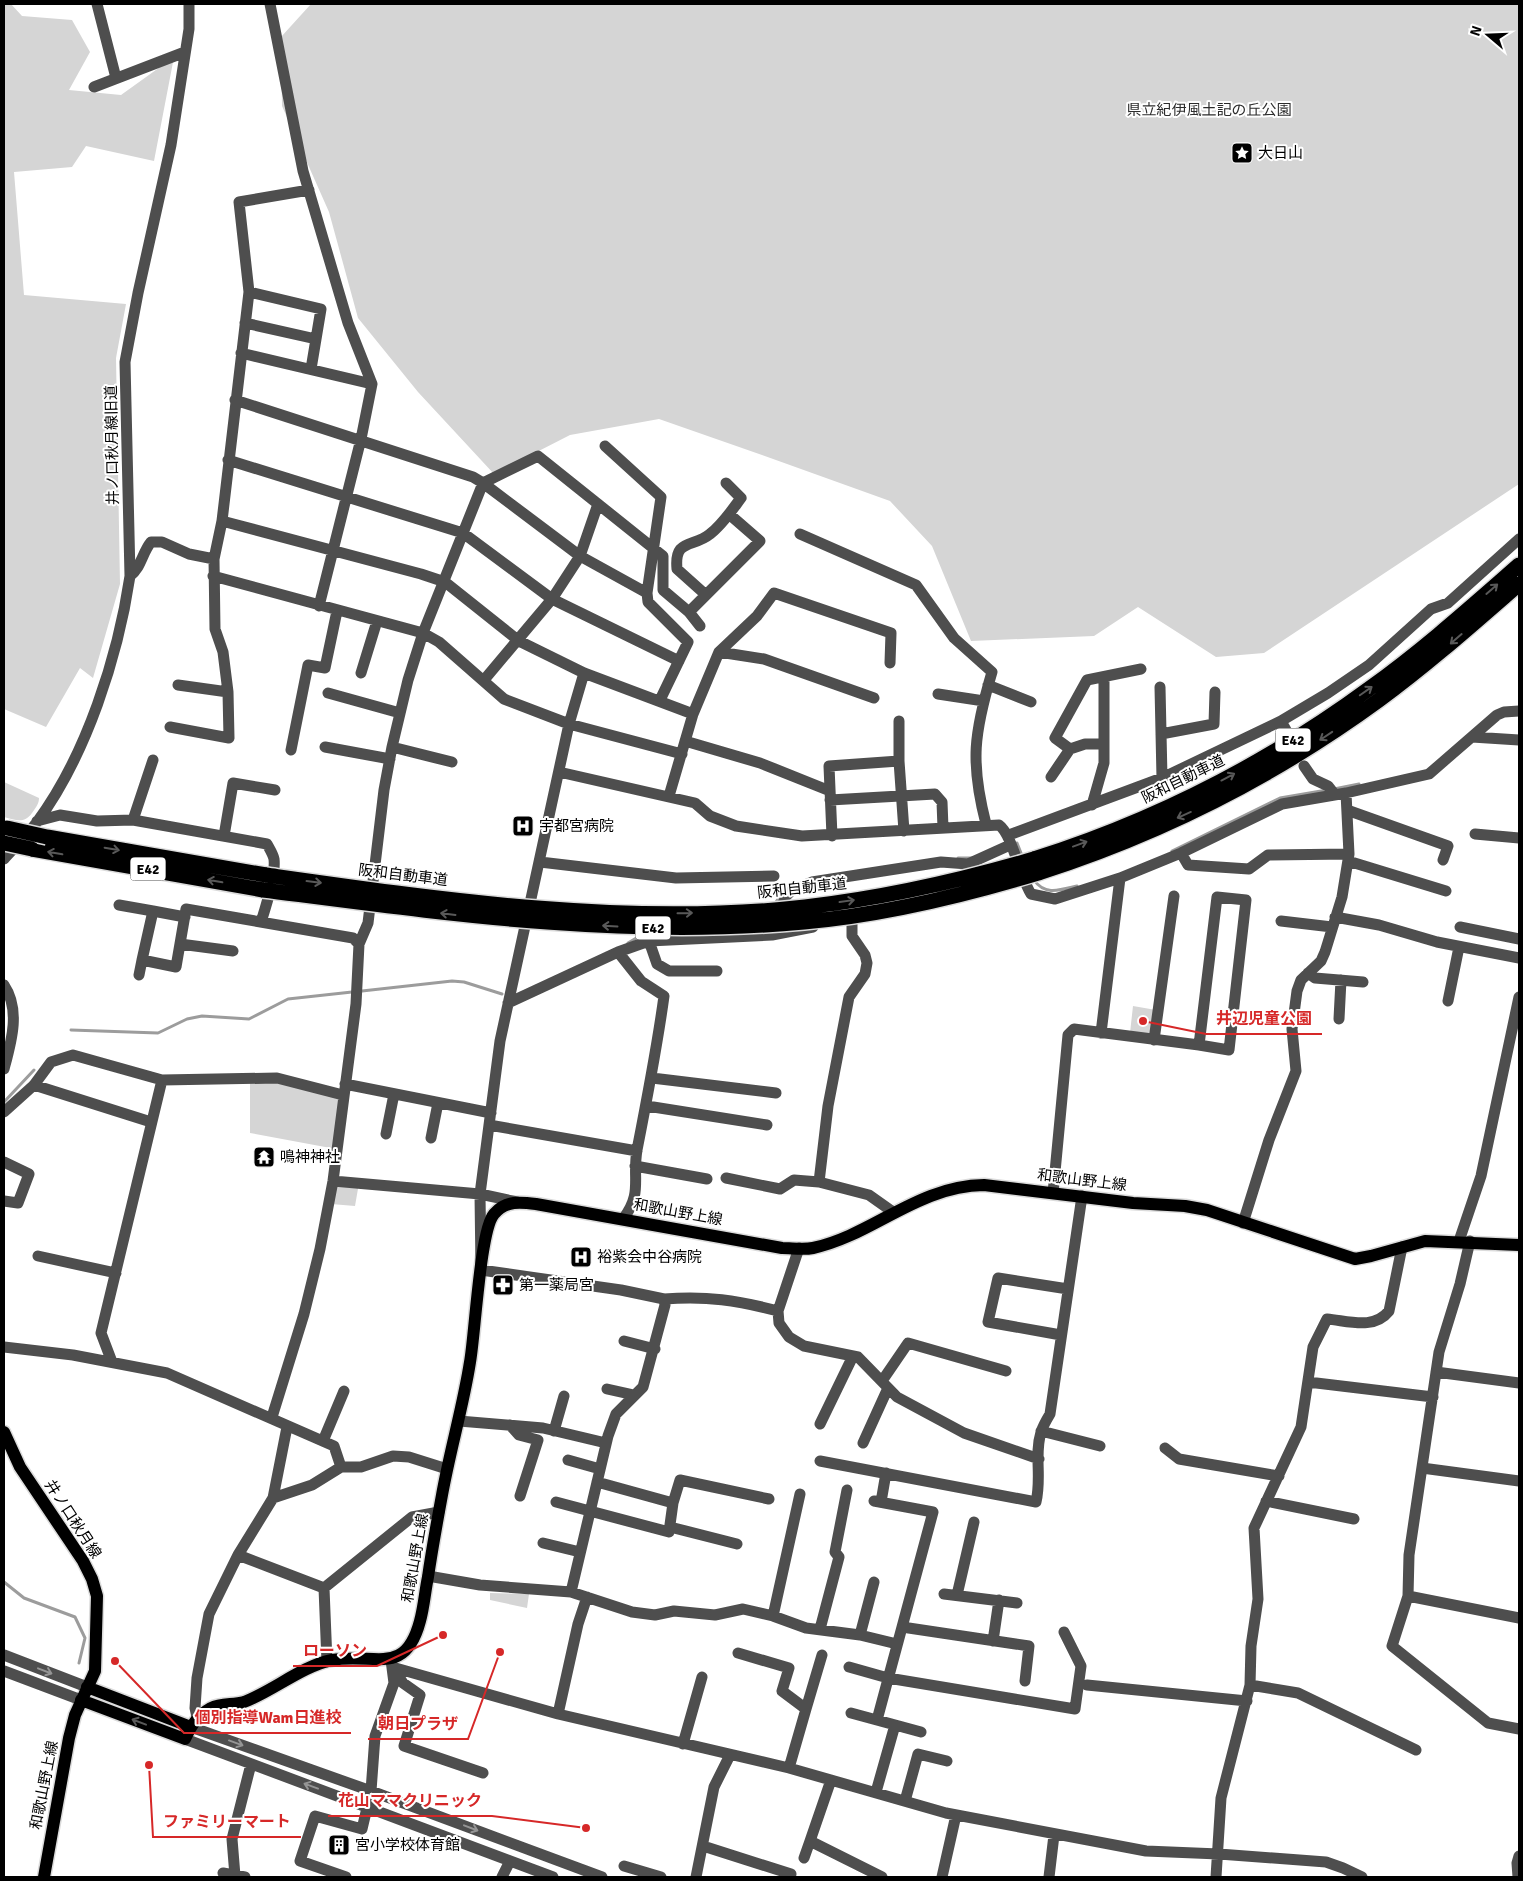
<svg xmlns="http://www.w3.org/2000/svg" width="1523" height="1881" viewBox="0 0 1523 1881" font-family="Signika,'Noto Sans JP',sans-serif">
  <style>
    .green { fill: #d5d5d5 }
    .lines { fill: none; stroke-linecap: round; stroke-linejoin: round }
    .stream { stroke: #9c9c9c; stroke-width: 3 }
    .major-casing { stroke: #dbdbdb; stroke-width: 15 }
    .highway-casing { stroke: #dbdbdb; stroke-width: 18 }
    .minor { stroke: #4e4e4e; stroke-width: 11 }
    .major { stroke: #000; stroke-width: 12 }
    .highway { stroke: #000; stroke-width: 15 }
    .highway-bridge-casing { stroke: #dbdbdb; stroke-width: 18; stroke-linecap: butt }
    .highway-bridge { stroke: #000; stroke-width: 15 }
    .oneway { stroke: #595959 }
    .oneway2 { stroke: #959595 }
    .labels { text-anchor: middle; stroke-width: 4; stroke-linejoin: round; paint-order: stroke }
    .shield { fill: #fff; stroke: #4c4c4c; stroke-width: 1 }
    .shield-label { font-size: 14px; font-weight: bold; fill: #000 }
    .park-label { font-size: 15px; fill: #2c2c2c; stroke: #fff }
    .poi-label { font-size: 15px; fill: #000; stroke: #fff; text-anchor: start }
    .street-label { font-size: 15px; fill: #000; stroke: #fff }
    .leader { fill: none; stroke: #d62828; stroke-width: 2 }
    .callout-dot { fill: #d62828; stroke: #fff; stroke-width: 2 }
    .callout-label { font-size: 16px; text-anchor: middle; font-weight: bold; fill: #d62828; stroke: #fff; stroke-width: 4; stroke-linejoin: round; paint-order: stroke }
  </style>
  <rect width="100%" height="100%" fill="#fff"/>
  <path class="green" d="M 4,4 L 11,4 L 22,16 L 72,20 L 90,52 L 69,90 L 121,95 L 174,57 L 154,161 L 86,146 L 72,167 L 14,172 L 24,295 L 126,304 L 116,358 L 120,584 L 93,678 L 80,668 L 46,727 L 4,709 Z
    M 311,4 L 1519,4 L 1519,484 L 1264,653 L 1216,657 L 1138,607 L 1094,636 L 971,641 L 932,546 L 890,501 L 762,455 L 659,419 L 570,435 L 494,474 L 418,392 L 358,318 L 329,212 L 282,106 L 281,37 Z
    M 4,782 L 39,798 C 39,804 36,807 32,813 C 24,824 16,820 4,817 Z
    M 1133,1006 L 1156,1010 L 1151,1035 L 1130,1033 Z
    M 250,1080 L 280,1080 L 342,1096 L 336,1149 L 250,1133 Z
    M 335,1181 L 359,1183 L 355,1206 L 331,1204 Z
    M 490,1593 L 529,1594 L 527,1608 L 490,1600 Z"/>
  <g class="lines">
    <path class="stream" d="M 1334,789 L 1359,784
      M 1017,843 L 1023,858
      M 1172,851 L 1280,798 L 1327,790
      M 958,858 L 972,858
      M 1034,880 C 1045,896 1060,890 1077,886
      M 775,904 L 783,890 L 788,888
      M 628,943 L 638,937 L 648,936
      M 362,991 L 452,981 L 464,982 L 502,994
      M 71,1030 L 158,1033 L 187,1019 L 202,1016 L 249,1019 L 288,999 L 352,992
      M 4,1102 L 34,1070
      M 4,1582 L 24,1598 L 75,1617 L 85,1638 L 79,1663"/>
    <g class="major-casing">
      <path id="major" d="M 4,1432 L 20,1467 L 83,1561 L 92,1579 L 97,1596 L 95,1671 L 75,1715 L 69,1738 L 44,1877
        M 87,1687 L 191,1727
        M 81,1700 L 185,1739 C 191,1726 197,1716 211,1708 C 221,1703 233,1705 244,1702 C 273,1691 302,1666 332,1660 C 374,1652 405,1678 420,1621 C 424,1607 425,1591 428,1577 C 432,1549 437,1522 442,1495 C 450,1450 463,1407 470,1362 C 475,1335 480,1230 494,1214 C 506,1200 521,1202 536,1204 L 782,1248 C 792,1248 803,1250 813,1248 C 873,1235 917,1186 984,1185 L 1133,1203 L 1185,1206 L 1207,1210 L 1355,1259 L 1371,1256 L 1425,1241 L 1519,1245"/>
    </g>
    <g class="highway-casing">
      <path id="highway" d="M 47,837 L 266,875
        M 32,849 L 263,890
        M 1034,859 C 1154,821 1268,763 1370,688 C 1422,651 1471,607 1519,565
        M 1038,873 C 1160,834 1275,776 1379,700 C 1428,664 1473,624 1519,584"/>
    </g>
    <path class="minor" d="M 97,4 L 116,78
      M 270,4 L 303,171 L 348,323 L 372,384 L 361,439 L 319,606
      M 94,87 L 185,52
      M 249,292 L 321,309 L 311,369
      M 245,323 L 316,339
      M 241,353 L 372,384
      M 235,400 L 473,477 L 483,483 L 423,633 L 408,680 L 392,747 L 384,790 L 368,923 L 359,944 L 356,1004 L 333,1181 L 320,1249 L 304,1314 L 272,1417
      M 605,446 L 661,497 L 647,593 L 648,602 L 688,642 L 660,700
      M 228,460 L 463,533 L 552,599 L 679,661
      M 222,521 L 421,574 L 445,582 L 519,641 L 584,673 L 693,714 L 669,796
      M 800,534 L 916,585 L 954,638 L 992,672 C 974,733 970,762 986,824
      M 130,576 C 141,568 142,553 151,542 L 162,542 L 189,554 L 214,559
      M 213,576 L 423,633 L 439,642 L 504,699 L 569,724 L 682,754
      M 647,593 L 580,556 L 483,483 L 538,456 L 663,556 L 663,590 L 689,612 L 760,541 L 729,514
      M 706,595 L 677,569 C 674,538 693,548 710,534 C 722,525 732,510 741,498 L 726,483
      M 689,612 L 700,626
      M 719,652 L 764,659 L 874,698
      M 361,673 L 377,621
      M 484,680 L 552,599 L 580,556 L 598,504
      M 178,685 L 228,692
      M 988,685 L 1031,702
      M 1160,687 L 1162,778
      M 328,693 L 400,713
      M 938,694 L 984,701
      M 693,714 L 719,652 L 757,616 L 774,593 L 891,633 L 890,663
      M 1281,721 L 1287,732
      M 170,727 L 229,738 L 228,692 L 223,652 L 215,629 L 214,559 L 222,521 L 249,292 L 239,202 L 309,190
      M 1161,734 L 1214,724 L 1215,692
      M 1472,737 L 1519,740
      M 685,741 L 760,763 L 830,791
      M 325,747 L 390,759
      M 392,747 L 452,762
      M 1070,749 L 1085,744 L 1104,744
      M 291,750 L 308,665 L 325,668 L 337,611
      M 899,761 L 904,831
      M 1304,766 L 1313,779 L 1328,786 L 1335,795
      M 559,772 L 695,803 L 710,816 L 736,826 L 802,836 L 999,825 C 1012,834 1020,877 1031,894 L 1055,899 L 1120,878 L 1181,853 L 1282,804 L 1346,793 L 1429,774 L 1497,715 L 1504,712 L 1519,711
      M 1051,777 L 1070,749 L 1055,738 L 1087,680 L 1141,669
      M 830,800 L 935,794 L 942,802 L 943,828
      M 1092,805 L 1104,763 L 1104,677
      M 1347,810 L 1448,846 L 1443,860
      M 133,820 L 153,760
      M 37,821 L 60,815 L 97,821 L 133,820 L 267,844 C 269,848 273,854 274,859 C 276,876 266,906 261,922
      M 1475,834 L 1519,838
      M 1009,835 L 1162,778 L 1281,721 L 1328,693 L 1369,665 L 1431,609 L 1448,603 L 1519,539
      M 224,836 L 233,783 L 275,790
      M 832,836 L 829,766 L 899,761 L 899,721
      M 1181,853 L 1188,865 L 1249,869 L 1268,855 L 1349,854
      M 4,859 C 15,847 27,835 37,822 C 86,756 118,657 130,576 L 125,362 L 138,293 L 171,145 L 189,29 L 189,4
      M 1348,861 L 1446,891
      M 540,862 L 676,878 L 774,876
      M 119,905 L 153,911
      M 779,914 L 786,896 L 792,890 L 812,882 L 941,862 L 968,864 L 1010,845
      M 185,917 L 153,911 L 142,960 L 176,967 L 186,909 L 353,938 L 359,944
      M 1335,917 L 1379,925 L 1437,942 L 1519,958
      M 852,920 L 852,936 L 865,955 L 867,963 L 865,974 L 849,997 L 828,1106 L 819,1182 L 869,1195 L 893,1212
      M 1281,921 L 1332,927
      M 1460,927 L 1519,939
      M 649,941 L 657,964 L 669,971 L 717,971
      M 180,944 L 233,951
      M 618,952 L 641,981 L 664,996 C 657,1048 647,1099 637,1150 C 632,1179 643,1193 623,1219
      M 1308,973 L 1315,978 L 1363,982
      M 139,975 L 142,960
      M 4,985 C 21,1010 11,1043 4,1069
      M 1448,1001 L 1459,947
      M 508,1003 L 618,952 L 649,941 L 772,935 L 813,927
      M 1339,1019 L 1341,980
      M 1101,1033 L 1120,878
      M 1154,1040 L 1174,896
      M 652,1078 L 776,1093
      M 345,1084 L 491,1113
      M 34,1085 L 151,1122
      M 647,1106 L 767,1125
      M 4,1112 L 34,1085 L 51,1062 L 73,1055 L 162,1080 L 277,1078 L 343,1095
      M 489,1125 L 637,1151
      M 386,1134 L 394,1094
      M 431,1138 L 438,1103
      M 4,1162 L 29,1174 L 18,1203 L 4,1201
      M 635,1166 L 707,1179
      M 726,1178 L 780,1189 L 794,1180 L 819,1182
      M 333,1181 L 480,1194 L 517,1202
      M 1053,1193 L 1068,1035 L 1074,1029 L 1199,1045 L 1217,897 L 1246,900 L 1229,1050 L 1199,1045
      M 1243,1223 L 1269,1140 L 1296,1071 L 1292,1029 L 1297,991 L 1301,980 L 1321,961 L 1325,952 L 1342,897 L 1349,854 L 1346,793
      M 1459,1241 L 1481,1176 L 1519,997
      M 1470,1241 L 1460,1284 L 1439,1352 L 1409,1555 L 1408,1596 L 1392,1646 L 1488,1723 L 1519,1729
      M 38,1256 L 116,1273
      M 664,1299 C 708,1296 736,1300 778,1311 L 799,1248
      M 778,1311 L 779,1323 L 789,1337 L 804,1346 L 858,1357 L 897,1397 L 964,1433 L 1039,1459
      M 1061,1335 L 988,1322 L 998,1278 L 1068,1289
      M 624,1341 L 655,1349
      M 4,1347 L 73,1355 L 167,1373 L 334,1446 L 341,1467 L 361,1467 L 393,1456 L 409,1457 L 447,1469
      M 112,1362 L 101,1333 L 162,1080
      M 1436,1372 L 1519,1383
      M 882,1381 L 908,1343 L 1006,1371
      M 1308,1382 L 1433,1397
      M 607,1389 L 634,1395
      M 459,1421 L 543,1428 L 606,1443
      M 820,1424 L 853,1356
      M 510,1425 L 519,1435 L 538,1440 L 520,1496
      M 554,1431 L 564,1396
      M 1041,1431 L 1100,1446
      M 323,1441 L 344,1391
      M 863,1443 L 888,1388
      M 1165,1448 L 1179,1459 L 1279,1476
      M 568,1460 L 600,1469
      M 820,1461 L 1036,1502 C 1042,1477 1034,1455 1041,1432 C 1043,1426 1047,1419 1050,1414 L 1082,1196
      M 1422,1468 L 1519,1481
      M 597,1482 L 673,1503
      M 273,1498 L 312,1485 L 341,1467
      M 874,1501 L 933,1512 L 877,1720
      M 1266,1501 L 1354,1519
      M 556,1502 L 669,1532 L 673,1503 L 680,1480 L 769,1499
      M 881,1502 L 886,1473
      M 670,1527 L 737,1544
      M 543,1543 L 580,1552
      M 238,1555 L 324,1588
      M 428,1576 L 480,1585 L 571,1592 L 632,1612 L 655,1615 L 674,1611 L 715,1615 L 743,1609 L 773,1616 L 806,1628 L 860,1635 L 897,1644
      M 571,1592 L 608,1436 L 616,1414 L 643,1387 L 665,1305 L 664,1299 L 621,1290 L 481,1270 L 480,1194 L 500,1041 L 569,724 L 584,673
      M 944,1594 L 1017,1603
      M 957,1595 L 974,1522
      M 1408,1596 L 1519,1618
      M 773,1616 L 800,1494
      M 902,1627 L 1029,1646 L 1025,1681
      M 820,1629 L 839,1557 L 835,1552 L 847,1490
      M 860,1635 L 874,1582
      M 993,1641 L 999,1600
      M 738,1653 L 789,1668 L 782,1691 L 806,1709 L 789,1768
      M 4,1655 L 87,1687
      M 327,1662 L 324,1588 L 412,1517 L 439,1512
      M 392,1667 L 558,1714 L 789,1768 L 946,1813 L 1146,1851 L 1219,1854 L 1326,1862 L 1343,1868 L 1362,1877
      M 849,1667 L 888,1678 L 1075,1709 L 1081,1666 L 1064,1632
      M 393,1668 L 403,1683 L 420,1695 L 404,1746 L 483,1773
      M 4,1671 L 81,1700
      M 1087,1685 L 1247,1701
      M 1250,1685 L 1298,1693 L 1416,1750
      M 806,1709 L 822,1655
      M 851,1713 L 921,1732
      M 558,1714 L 578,1624 L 587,1597
      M 197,1717 L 195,1708 L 197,1678 L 209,1614 L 238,1555 L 273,1498 L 287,1427
      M 191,1727 L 371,1791 L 602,1877
      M 185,1739 L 553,1877
      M 683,1744 L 702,1677
      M 831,1780 L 810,1841 L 882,1877
      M 876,1792 L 895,1725
      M 905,1801 L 918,1754 L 947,1761
      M 703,1846 L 791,1874
      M 804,1858 L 810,1841
      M 624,1866 L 661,1877
      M 223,1873 L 245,1877
      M 235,1876 L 232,1839 L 251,1764
      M 346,1877 L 300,1861 L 315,1816 L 362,1829 L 371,1791 L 375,1736 L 394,1683 L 391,1660
      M 502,1877 L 510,1861
      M 696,1877 L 714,1787 L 730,1755
      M 942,1877 L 956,1815
      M 1049,1877 L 1054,1835
      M 1216,1877 L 1221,1798 L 1250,1685 L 1251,1646 L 1258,1599 L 1254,1528 L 1301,1427 L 1313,1347 L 1327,1319 C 1349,1321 1374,1330 1389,1311 L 1402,1247
      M 1518,1877 L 1517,1863 L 1519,1856"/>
    <use href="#major" class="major"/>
    <use href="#highway" class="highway"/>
    <g class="highway-bridge-casing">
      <path id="highway-bridge" d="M 7,828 L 47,837
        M 4,843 L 32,849
        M 266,875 C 443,900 627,927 805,907 C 883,898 959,881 1034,859
        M 263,890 C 443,913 622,939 804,922 C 883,915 962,896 1038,873"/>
    </g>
    <use href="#highway-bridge" class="highway-bridge"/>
  </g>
  <defs><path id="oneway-shaft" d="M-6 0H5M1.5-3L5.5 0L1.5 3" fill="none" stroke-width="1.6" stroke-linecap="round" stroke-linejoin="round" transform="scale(1.25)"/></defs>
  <g class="oneway">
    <use href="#oneway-shaft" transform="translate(1492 589) rotate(-41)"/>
    <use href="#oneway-shaft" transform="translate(1456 639) rotate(139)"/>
    <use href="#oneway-shaft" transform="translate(1366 691) rotate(-35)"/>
    <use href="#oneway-shaft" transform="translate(1326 736) rotate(146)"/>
    <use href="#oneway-shaft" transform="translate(1228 777) rotate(-28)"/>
    <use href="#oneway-shaft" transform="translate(1184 815) rotate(156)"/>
    <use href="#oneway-shaft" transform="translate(1080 844) rotate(-20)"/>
    <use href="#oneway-shaft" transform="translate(112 849) rotate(10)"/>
    <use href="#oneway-shaft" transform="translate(55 853) rotate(-170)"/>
    <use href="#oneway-shaft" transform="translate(215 881) rotate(-170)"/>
    <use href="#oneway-shaft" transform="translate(314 882) rotate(7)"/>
    <use href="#oneway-shaft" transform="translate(847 901) rotate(-8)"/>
    <use href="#oneway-shaft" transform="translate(685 913) rotate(-1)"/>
    <use href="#oneway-shaft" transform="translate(448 914) rotate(-173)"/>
    <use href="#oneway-shaft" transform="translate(610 926) rotate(-177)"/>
    <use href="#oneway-shaft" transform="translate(139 1722) rotate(-159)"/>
  </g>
  <g class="oneway2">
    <use href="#oneway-shaft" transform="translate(45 1671) rotate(21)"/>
    <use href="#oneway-shaft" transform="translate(236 1743) rotate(20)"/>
    <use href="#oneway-shaft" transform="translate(311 1786) rotate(-160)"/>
    <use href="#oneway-shaft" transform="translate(471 1828) rotate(21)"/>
  </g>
  <defs>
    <g id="sight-square" transform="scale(1.125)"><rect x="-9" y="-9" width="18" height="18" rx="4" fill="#000" stroke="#fff"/><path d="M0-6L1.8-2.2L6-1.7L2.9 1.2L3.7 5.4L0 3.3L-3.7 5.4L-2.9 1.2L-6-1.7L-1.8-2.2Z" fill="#fff"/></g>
    <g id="hospital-square" transform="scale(1.125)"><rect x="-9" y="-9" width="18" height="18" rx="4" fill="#000" stroke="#fff"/><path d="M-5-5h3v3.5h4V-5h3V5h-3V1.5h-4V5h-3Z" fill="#fff"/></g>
    <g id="temple-square" transform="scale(1.125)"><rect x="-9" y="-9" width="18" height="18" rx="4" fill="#000" stroke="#fff"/><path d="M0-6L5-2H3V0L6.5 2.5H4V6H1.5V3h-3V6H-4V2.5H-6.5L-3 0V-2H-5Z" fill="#fff"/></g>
    <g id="pharmacy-square" transform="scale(1.125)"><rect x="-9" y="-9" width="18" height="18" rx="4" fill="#000" stroke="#fff"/><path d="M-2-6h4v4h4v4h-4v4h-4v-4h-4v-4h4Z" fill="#fff"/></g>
    <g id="building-square" transform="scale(1.125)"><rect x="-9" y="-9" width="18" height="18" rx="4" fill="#000" stroke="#fff"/><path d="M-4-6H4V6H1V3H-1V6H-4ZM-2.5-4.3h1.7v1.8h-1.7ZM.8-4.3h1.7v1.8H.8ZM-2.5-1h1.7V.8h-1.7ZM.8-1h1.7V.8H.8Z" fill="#fff"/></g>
  </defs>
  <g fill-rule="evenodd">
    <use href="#sight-square" x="1242" y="153"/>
    <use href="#hospital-square" x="523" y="826"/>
    <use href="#temple-square" x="264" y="1157"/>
    <use href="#hospital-square" x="581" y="1257"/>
    <use href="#pharmacy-square" x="503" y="1285"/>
    <use href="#building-square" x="339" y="1845"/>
  </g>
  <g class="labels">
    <g class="shield">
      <rect x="1275.5" y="728.5" width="35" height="23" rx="4"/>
      <rect x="130.5" y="857.5" width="35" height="23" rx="4"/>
      <rect x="635.5" y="916.5" width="35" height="23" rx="4"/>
    </g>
    <g class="shield-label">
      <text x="1293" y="745">E42</text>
      <text x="148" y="874">E42</text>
      <text x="653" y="933">E42</text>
    </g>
    <g class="park-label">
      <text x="1209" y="115">県立紀伊風土記の丘公園</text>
    </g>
    <g class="poi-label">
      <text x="1258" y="158">大日山</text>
      <text x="539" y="831">宇都宮病院</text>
      <text x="280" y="1162">鳴神神社</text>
      <text x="597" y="1262">裕紫会中谷病院</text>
      <text x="519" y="1290">第一薬局宮</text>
      <text x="355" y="1850">宮小学校体育館</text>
    </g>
    <g class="street-label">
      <text transform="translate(112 445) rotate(-91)" y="5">井ノ口秋月線旧道</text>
      <text transform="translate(1183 779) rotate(-26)" y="5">阪和自動車道</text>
      <text transform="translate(403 875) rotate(7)" y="5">阪和自動車道</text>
      <text transform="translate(802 888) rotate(-6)" y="5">阪和自動車道</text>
      <text transform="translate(1082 1180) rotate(7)" y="5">和歌山野上線</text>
      <text transform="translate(678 1212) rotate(10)" y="5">和歌山野上線</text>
      <text transform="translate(73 1519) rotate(57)" y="5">井ノ口秋月線</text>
      <text transform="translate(415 1558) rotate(-80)" y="5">和歌山野上線</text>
      <text transform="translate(44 1785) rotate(-79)" y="5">和歌山野上線</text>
    </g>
  </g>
  <path class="leader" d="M1143 1021L1206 1034H1322M443 1635L377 1666H293M115 1661L184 1733H351M500 1652L468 1739H368M586 1828L492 1816H328M149 1765L153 1837H301"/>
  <g class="callout-dot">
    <circle cx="1143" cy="1021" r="5"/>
    <circle cx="443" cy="1635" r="5"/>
    <circle cx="115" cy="1661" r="5"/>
    <circle cx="500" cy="1652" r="5"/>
    <circle cx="586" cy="1828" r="5"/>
    <circle cx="149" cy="1765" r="5"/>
  </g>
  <g class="callout-label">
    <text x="1264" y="1024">井辺児童公園</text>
    <text x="335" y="1656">ローソン</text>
    <text x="268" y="1723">個別指導Wam日進校</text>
    <text x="418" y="1729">朝日プラザ</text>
    <text x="410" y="1806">花山ママクリニック</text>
    <text x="227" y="1827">ファミリーマート</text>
  </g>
  <rect width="1523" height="1881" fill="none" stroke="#000000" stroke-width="10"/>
  <g transform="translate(1488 35) rotate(289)" stroke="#ffffff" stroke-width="4" paint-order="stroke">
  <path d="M0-4L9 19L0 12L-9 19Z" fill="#000000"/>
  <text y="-8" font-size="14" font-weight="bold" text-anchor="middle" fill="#000000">N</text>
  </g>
</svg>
